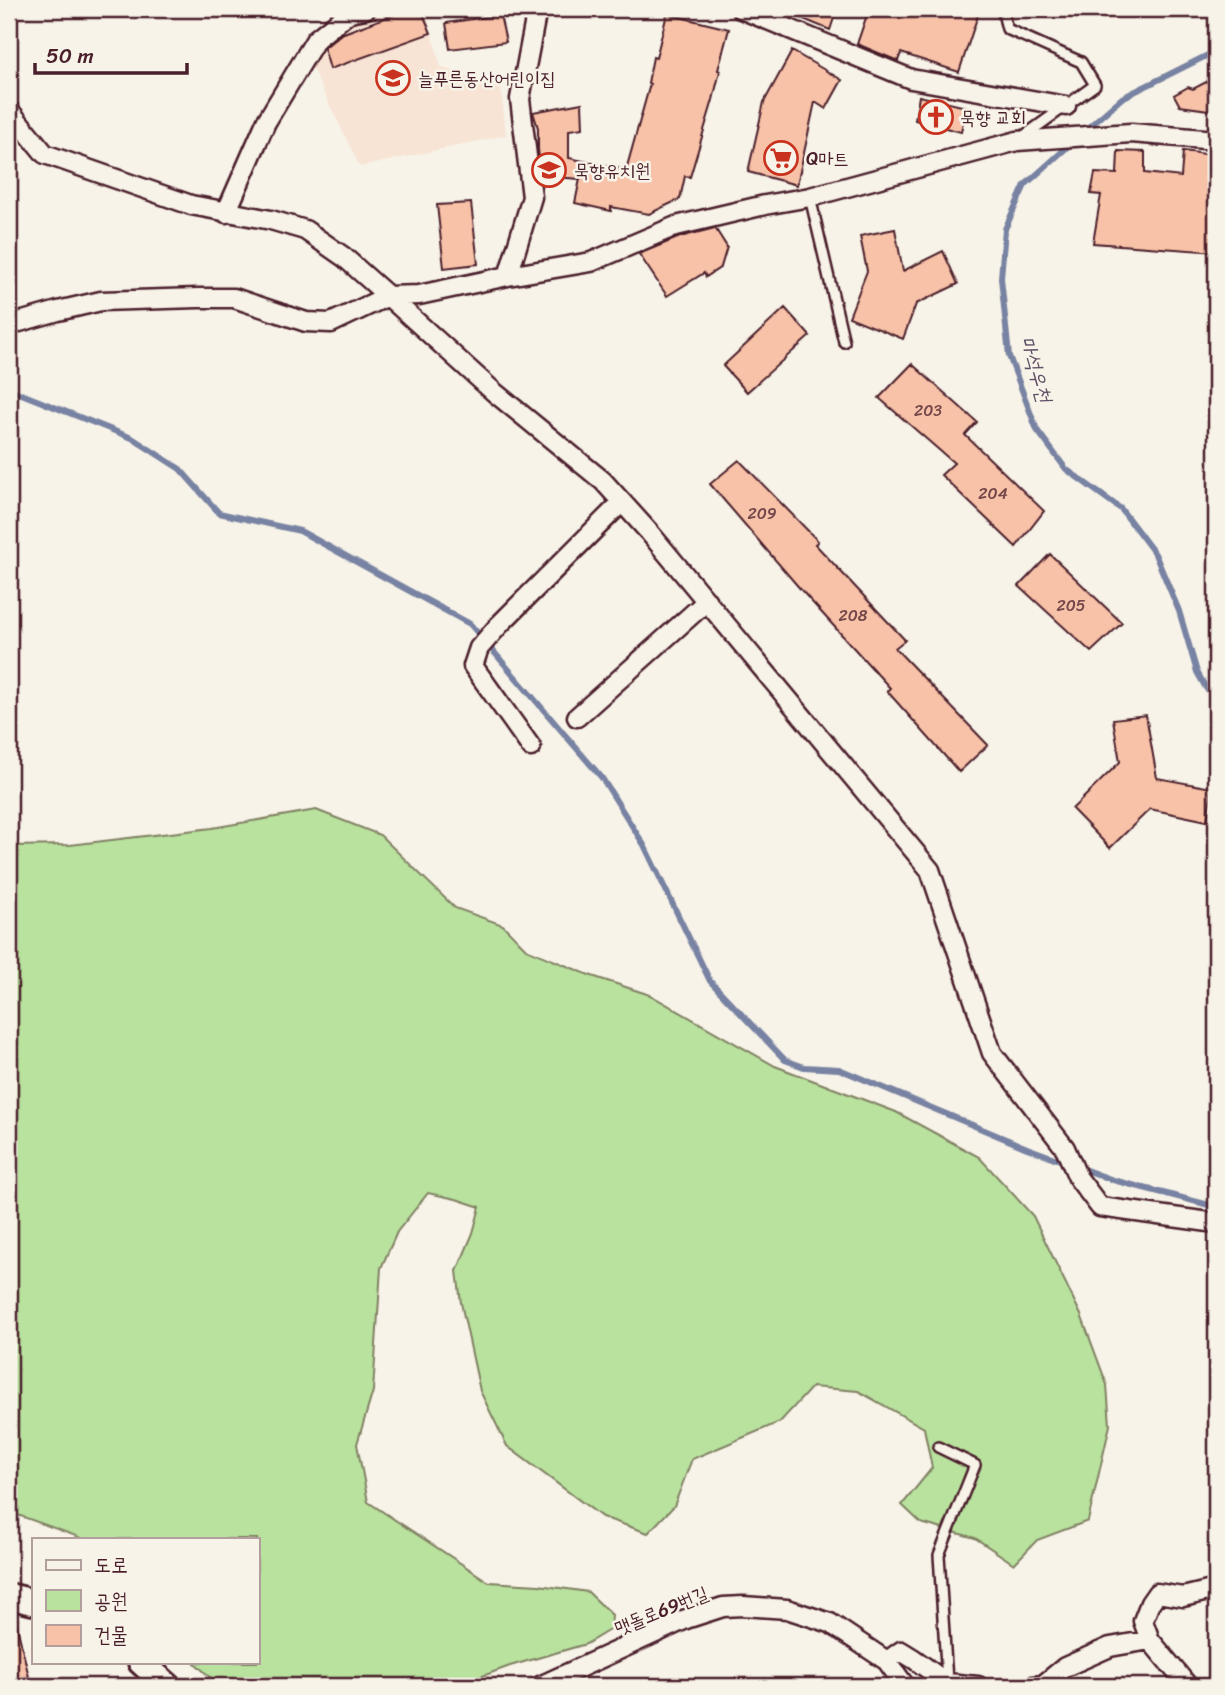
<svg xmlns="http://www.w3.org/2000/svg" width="1225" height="1695" viewBox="0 0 1225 1695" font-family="Sriracha,'Poor Story',sans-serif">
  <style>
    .built { fill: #f7e4d5 }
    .green { fill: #b8e29e; stroke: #818064; stroke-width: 2 }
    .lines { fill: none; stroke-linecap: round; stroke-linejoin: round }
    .stream { stroke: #7882a2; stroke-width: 6 }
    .building { fill: #f7c2a8; stroke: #4a1f2b; stroke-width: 2 }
    .lane-casing { stroke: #4a1f2b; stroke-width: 14 }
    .street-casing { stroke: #4a1f2b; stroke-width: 23 }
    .secondary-casing { stroke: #4a1f2b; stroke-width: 30 }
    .lane { stroke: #f7f3e8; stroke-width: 9 }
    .street { stroke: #f7f3e8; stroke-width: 18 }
    .secondary { stroke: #f7f3e8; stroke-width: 24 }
    .labels { text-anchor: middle; stroke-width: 5; stroke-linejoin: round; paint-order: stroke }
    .number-label { font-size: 16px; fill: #75484a }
    .poi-label { font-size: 19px; fill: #4a1f2b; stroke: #f7f3e8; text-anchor: start }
    .street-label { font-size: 19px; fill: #4a1f2b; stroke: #f7f3e8 }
    .water-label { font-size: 21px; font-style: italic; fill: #615166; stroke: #f7f3e8 }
  </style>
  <rect width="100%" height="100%" fill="#f7f3e8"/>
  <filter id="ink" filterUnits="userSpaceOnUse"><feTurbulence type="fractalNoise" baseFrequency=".0143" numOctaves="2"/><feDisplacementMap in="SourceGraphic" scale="14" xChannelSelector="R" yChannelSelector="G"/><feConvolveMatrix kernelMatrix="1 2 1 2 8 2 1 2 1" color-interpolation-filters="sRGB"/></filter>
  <g filter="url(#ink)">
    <path class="built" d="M 367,9 L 425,9 L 441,67 L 501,89 L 506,135 L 360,167 L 306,56 Z"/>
    <path class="green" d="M 316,810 L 380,835 L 455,908 L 503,925 L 526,949 L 589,975 L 650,995 L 775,1066 L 896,1112 L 979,1157 L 1033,1216 L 1081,1315 L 1107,1385 L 1110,1425 L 1088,1521 L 1037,1540 L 1014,1564 L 975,1538 L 921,1523 L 902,1505 L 932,1468 L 924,1428 L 858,1391 L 812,1387 L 780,1422 L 692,1459 L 674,1506 L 648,1533 L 602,1517 L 507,1446 L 480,1391 L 461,1303 L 457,1271 L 473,1233 L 480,1207 L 456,1199 L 428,1193 L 397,1232 L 381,1268 L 373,1391 L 357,1444 L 368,1502 L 489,1582 L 539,1585 L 588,1592 L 612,1615 L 611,1629 L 586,1644 L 510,1666 L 455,1686 L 219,1686 L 194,1662 L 257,1662 L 257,1539 L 81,1539 L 79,1537 L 18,1515 L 9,1520 L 9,846 L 70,845 L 212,828 Z"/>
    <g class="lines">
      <path class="stream" d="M 1084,131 L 1122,98 L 1216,51
        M 1074,141 L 1025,185 L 1005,229 L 1001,278 L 1009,356 L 1037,430 L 1066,469 L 1121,509 L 1155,554 L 1179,611 L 1197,672 L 1206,688 L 1216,699
        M 9,389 L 132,438 L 180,469 L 219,513 L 300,531 L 470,624 L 602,778 L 644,845 L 710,981 L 785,1060 L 804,1067 L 839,1069 L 1027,1148 L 1068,1163
        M 1078,1167 L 1113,1180 L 1209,1205 L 1216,1205"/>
    </g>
    <path class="building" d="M 409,9 L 421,9 L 431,33 L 330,69 L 324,48 L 341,34 Z
      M 779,9 L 837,9 L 830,30 Z
      M 869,9 L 980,9 L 959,72 L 901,53 L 898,61 L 857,44 Z
      M 667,14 L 729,29 L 718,70 L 720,71 L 713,100 L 690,177 L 685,176 L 680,199 L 649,214 L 611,207 L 611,211 L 575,203 L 580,179 L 541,176 L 538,149 L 538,128 L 533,112 L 582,103 L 583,128 L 569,130 L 569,158 L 626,170 L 650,84 L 648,83 L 653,57 L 656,58 Z
      M 500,15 L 506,42 L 450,49 L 446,23 Z
      M 792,51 L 842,80 L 826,109 L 815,102 L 797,185 L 748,172 L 764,102 Z
      M 1216,77 L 1216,111 L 1180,106 L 1174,95 L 1188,87 L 1193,89 Z
      M 919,96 L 966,107 L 961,132 L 915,120 Z
      M 1118,151 L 1145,152 L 1145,173 L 1181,177 L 1183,151 L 1213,155 L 1211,181 L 1216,181 L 1216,252 L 1093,243 L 1101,195 L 1091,194 L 1095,173 L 1117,174 Z
      M 471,203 L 478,264 L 444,268 L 437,205 Z
      M 715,228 L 727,247 L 721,267 L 706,277 L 704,273 L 667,296 L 639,254 L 680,237 Z
      M 895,229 L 903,271 L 943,251 L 958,284 L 916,304 L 903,339 L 849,317 L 867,271 L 860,236 Z
      M 785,308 L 810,336 L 747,392 L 723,366 Z
      M 912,364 L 977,422 L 965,435 L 1044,511 L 1016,547 L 941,475 L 954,463 L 879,398 Z
      M 739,460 L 818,541 L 815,544 L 905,640 L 895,648 L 988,745 L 959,772 L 887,691 L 890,688 L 802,591 L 710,484 Z
      M 1050,554 L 1122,623 L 1091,652 L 1019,586 Z
      M 1146,715 L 1157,778 L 1212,788 L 1207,821 L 1150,809 L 1110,848 L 1072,809 L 1120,762 L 1113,719 Z
      M 15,1618 L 29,1677 L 9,1682 L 9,1619 Z"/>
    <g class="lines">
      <g class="lane-casing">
        <path id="lane" d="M 1002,9 L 1007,29 L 1081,62 L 1095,85 L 1021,138
          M 810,197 L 844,342
          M 938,1447 L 975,1465 L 939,1555 L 947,1681"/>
      </g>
      <g class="street-casing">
        <path id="street" d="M 537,9 L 520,99 L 532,197 L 508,276 L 419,295 L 388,296 L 494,392 L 603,481 L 649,532 L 930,870 L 992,1053 L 1065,1148 L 1078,1178 L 1100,1207 L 1216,1223
          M 741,9 L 911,79 L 1066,106
          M 9,110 L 45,154 L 191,205 L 271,220 L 305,230 L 344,257 L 388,296 L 331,323 L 306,322 L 234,298 L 198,298 L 101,301 L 58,311 L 9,325
          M 226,213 L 266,122 L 316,39 L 350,12 L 366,9
          M 508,276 L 591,262 L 676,226 L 765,205 L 810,197 L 1017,141 L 1131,133 L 1216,140
          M 577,717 L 707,601
          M 531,747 L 473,666 L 479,648 L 500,624 L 622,502
          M 1150,1640 L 1143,1621 L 1150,1603 L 1157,1593 L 1183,1597 L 1216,1589
          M 887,1661 L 901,1651 L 914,1659 L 947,1683 L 978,1686
          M 540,1686 L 686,1619 L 723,1607 L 743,1606 L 787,1609 L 830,1623 L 887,1661 L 905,1686
          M 1033,1686 L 1043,1685 L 1065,1667 L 1110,1647 L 1150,1640 L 1188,1686"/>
      </g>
      <g class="secondary-casing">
        <path id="secondary" d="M 9,1596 L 33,1602
          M 141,1662 L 168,1686"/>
      </g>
      <use href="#lane" class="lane"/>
      <use href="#street" class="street"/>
      <use href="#secondary" class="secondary"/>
    </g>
  </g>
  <defs>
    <g id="school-ring" transform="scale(1.75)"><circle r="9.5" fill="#f7f3e8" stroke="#c8321e" stroke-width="1.5"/><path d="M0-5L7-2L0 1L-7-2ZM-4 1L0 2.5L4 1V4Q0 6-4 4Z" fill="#c8321e"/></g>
    <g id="church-ring" transform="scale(1.75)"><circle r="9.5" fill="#f7f3e8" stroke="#c8321e" stroke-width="1.5"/><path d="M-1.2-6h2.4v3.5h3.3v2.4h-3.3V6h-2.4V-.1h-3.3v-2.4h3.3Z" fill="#c8321e"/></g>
    <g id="supermarket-ring" transform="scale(1.75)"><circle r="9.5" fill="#f7f3e8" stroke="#c8321e" stroke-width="1.5"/><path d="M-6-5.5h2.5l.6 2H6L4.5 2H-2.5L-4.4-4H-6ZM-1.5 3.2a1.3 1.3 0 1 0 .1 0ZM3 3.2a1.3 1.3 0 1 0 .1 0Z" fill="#c8321e"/></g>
  </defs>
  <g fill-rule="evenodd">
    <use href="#school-ring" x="393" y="78"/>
    <use href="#church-ring" x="936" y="117"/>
    <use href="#supermarket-ring" x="781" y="158"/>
    <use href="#school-ring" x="549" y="170"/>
  </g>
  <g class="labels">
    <g class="number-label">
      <text x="928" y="416">203</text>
      <text x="993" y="499">204</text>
      <text x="762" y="519">209</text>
      <text x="1071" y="611">205</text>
      <text x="853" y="621">208</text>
    </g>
    <g class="poi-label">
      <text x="418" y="85">늘푸른동산어린이집</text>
      <text x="960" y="124">묵향 교회</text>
      <text x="806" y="165">Q마트</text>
      <text x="574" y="177">묵향유치원</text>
    </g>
    <g class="street-label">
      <text transform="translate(661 1610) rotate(-22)" y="7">맷돌로69번길</text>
    </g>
    <g class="water-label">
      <text transform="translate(1036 369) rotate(74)" y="7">마석우천</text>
    </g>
  </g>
  <rect width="1225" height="1695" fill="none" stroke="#f7f3e8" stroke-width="35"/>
  <rect x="18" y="18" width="1190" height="1660" fill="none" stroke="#4a1f2b" stroke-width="2.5" filter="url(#ink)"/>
  <rect x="32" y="1538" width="228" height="126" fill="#f7f3e8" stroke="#b29e9c" stroke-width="2"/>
  <rect x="46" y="1560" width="35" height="10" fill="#f7f3e8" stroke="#b29e9c" stroke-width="2"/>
  <text x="94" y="1572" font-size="21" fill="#4a1f2b">도로</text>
  <rect x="46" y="1590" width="35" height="21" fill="#b8e29e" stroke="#b29e9c" stroke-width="2"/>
  <text x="94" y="1608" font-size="21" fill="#4a1f2b">공원</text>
  <rect x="46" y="1625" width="35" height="21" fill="#f7c2a8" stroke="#b29e9c" stroke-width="2"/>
  <text x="94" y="1642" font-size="21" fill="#4a1f2b">건물</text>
  <path d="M35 63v10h152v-10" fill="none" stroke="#4a1f2b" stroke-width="3.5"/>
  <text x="46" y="63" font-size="21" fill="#4a1f2b" stroke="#f7f3e8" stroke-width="5" paint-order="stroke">50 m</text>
</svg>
